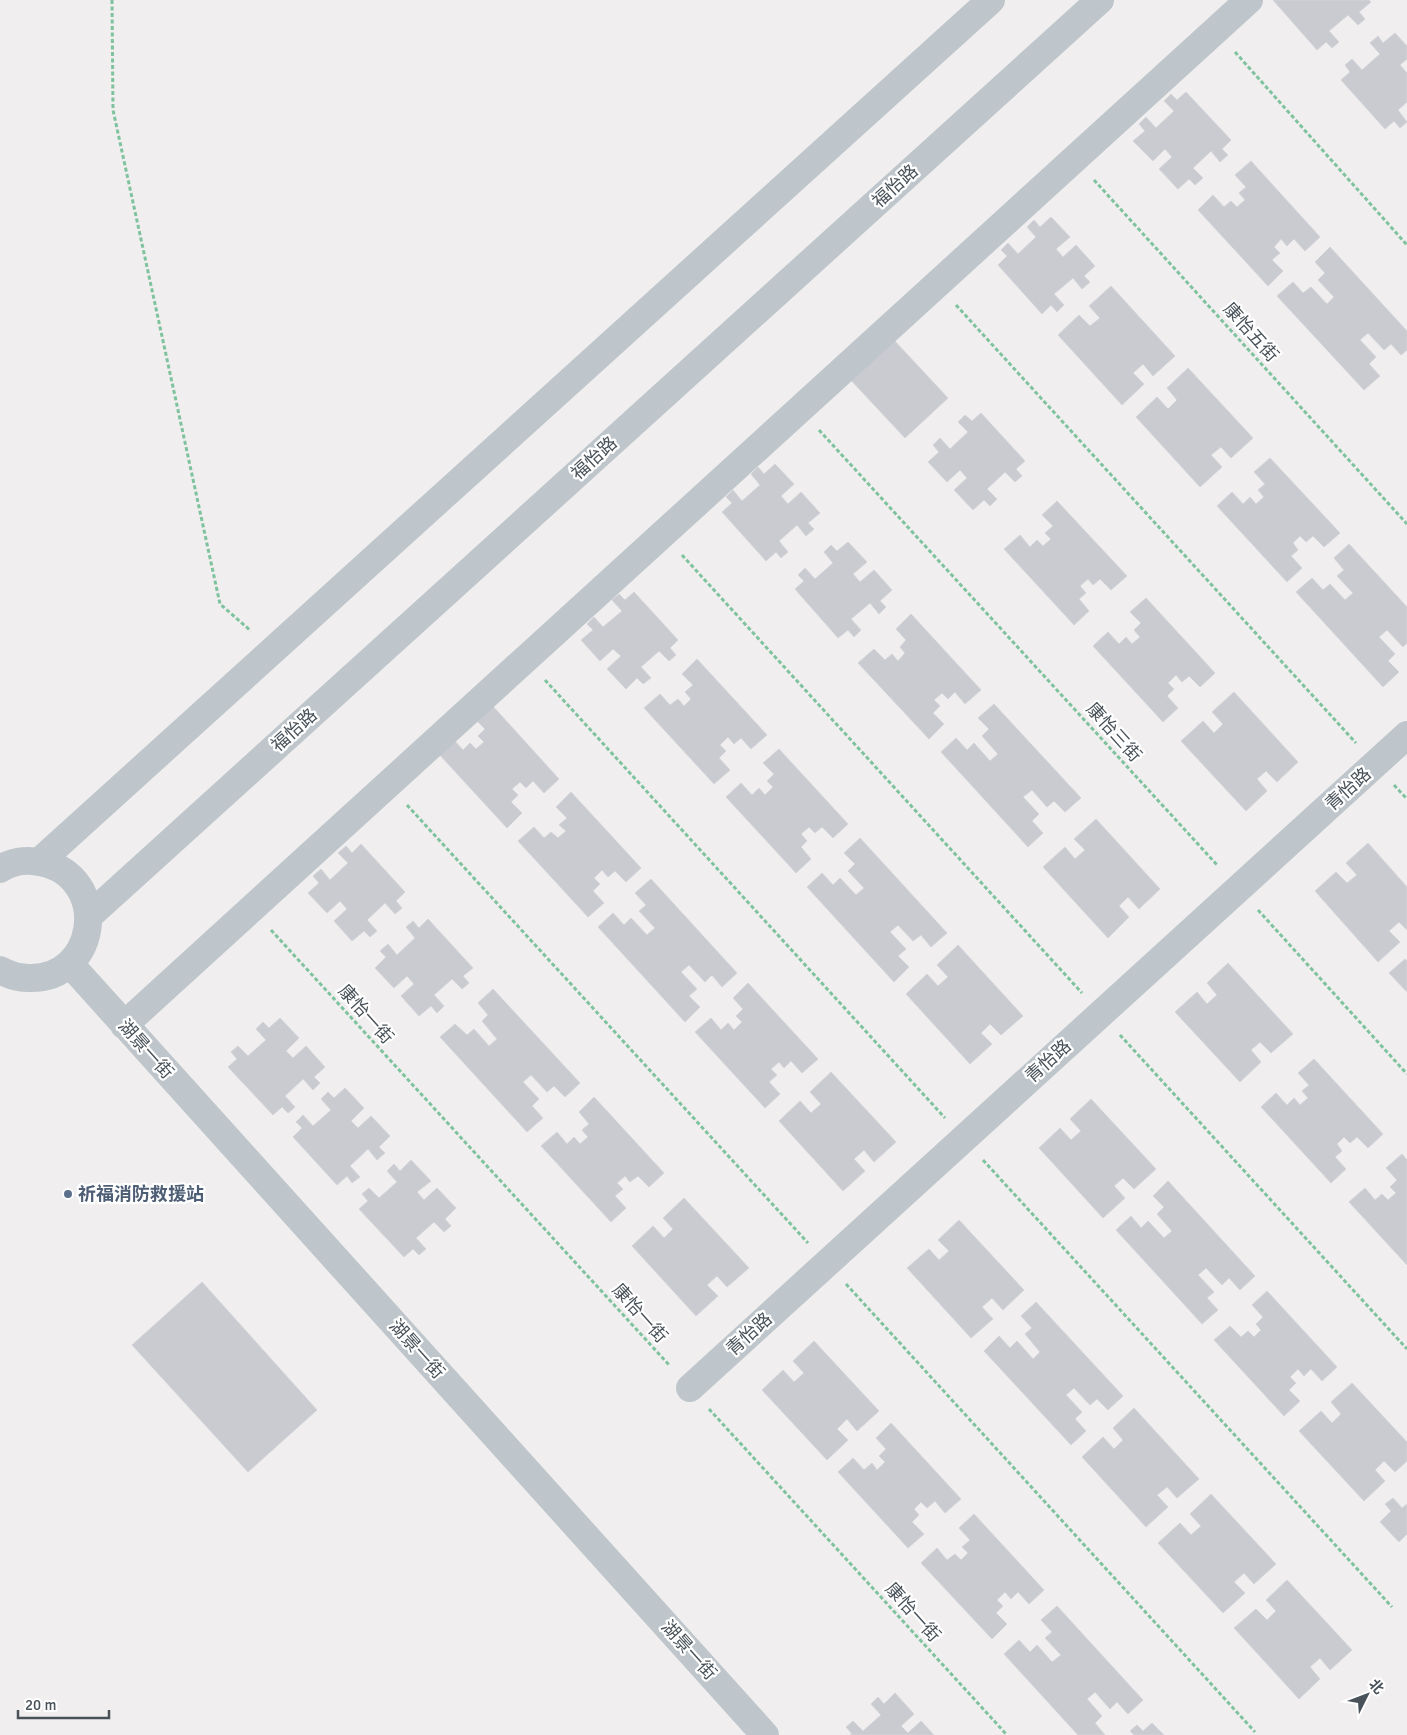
<svg xmlns="http://www.w3.org/2000/svg" width="1407" height="1735" viewBox="0 0 1407 1735" font-family="Signika,'Noto Sans SC',sans-serif">
  <style>
    .building { fill: #c9cbd0; stroke: #d3d5d9 }
    .lines { fill: none; stroke-linecap: round; stroke-linejoin: round }
    .path { stroke: #7ec39e; stroke-width: 3; stroke-dasharray: 4 2.5; stroke-linecap: butt }
    .minor { stroke: #bec6cb; stroke-width: 28 }
    .service-dot { fill: #5c6f8a; stroke: #fff; stroke-width: 2 }
    .labels { text-anchor: middle; stroke-width: 4.5; stroke-linejoin: round; paint-order: stroke }
    .street-label { font-size: 18px; fill: #495259; stroke: #fff }
    .service-label { font-size: 18px; font-weight: bold; fill: #4e5e75; stroke: #fff; text-anchor: start }
  </style>
  <rect width="100%" height="100%" fill="#f0eeee"/>
  <path class="building" d="M 1273,0 L 1369,0 L 1371,2 L 1359,12 L 1365,19 L 1358,25 L 1348,15 L 1329,31 L 1339,42 L 1332,48 L 1326,42 L 1317,50 Z
    M 1395,33 L 1407,46 L 1407,59 L 1400,65 L 1407,73 L 1407,102 L 1398,110 L 1407,122 L 1400,128 L 1394,121 L 1385,129 L 1341,80 L 1350,72 L 1345,65 L 1352,59 L 1362,70 L 1380,54 L 1370,43 L 1378,36 L 1383,43 Z
    M 1186,92 L 1231,140 L 1222,149 L 1228,155 L 1220,162 L 1211,151 L 1193,168 L 1203,178 L 1195,185 L 1189,179 L 1178,189 L 1159,169 L 1172,157 L 1165,149 L 1153,161 L 1133,141 L 1145,131 L 1139,124 L 1146,117 L 1156,128 L 1174,111 L 1164,101 L 1171,94 L 1177,100 Z
    M 1251,161 L 1320,237 L 1305,251 L 1294,239 L 1287,246 L 1281,239 L 1274,247 L 1280,253 L 1272,260 L 1283,271 L 1268,286 L 1198,210 L 1213,195 L 1224,207 L 1231,201 L 1237,207 L 1245,200 L 1239,193 L 1246,187 L 1235,175 Z
    M 1051,217 L 1070,237 L 1056,249 L 1063,257 L 1076,245 L 1095,266 L 1084,276 L 1090,282 L 1082,289 L 1073,278 L 1054,294 L 1064,305 L 1057,312 L 1051,305 L 1042,314 L 998,265 L 1007,256 L 1001,250 L 1008,243 L 1018,254 L 1036,237 L 1027,227 L 1034,220 L 1040,227 Z
    M 1330,247 L 1407,331 L 1407,350 L 1401,355 L 1391,344 L 1384,350 L 1368,333 L 1360,340 L 1376,357 L 1369,364 L 1380,376 L 1364,390 L 1277,296 L 1293,282 L 1303,293 L 1311,287 L 1327,304 L 1334,297 L 1318,280 L 1325,273 L 1315,262 Z
    M 1111,286 L 1175,356 L 1153,376 L 1143,364 L 1133,373 L 1144,384 L 1122,405 L 1058,335 L 1079,315 L 1090,326 L 1100,318 L 1089,306 Z
    M 891,337 L 948,398 L 905,438 L 848,377 Z
    M 1188,368 L 1253,438 L 1231,458 L 1221,447 L 1211,455 L 1222,467 L 1200,487 L 1136,417 L 1157,397 L 1168,409 L 1177,400 L 1167,388 Z
    M 981,413 L 1025,461 L 1016,469 L 1022,476 L 1015,482 L 1005,472 L 987,489 L 997,499 L 990,506 L 984,500 L 973,510 L 954,490 L 967,478 L 960,470 L 947,482 L 928,462 L 939,452 L 933,445 L 940,438 L 950,449 L 968,432 L 958,422 L 965,415 L 972,421 Z
    M 1270,458 L 1340,533 L 1324,547 L 1313,536 L 1306,542 L 1300,536 L 1293,543 L 1298,550 L 1291,556 L 1302,568 L 1287,582 L 1217,506 L 1232,492 L 1243,504 L 1250,497 L 1256,504 L 1264,497 L 1258,490 L 1265,484 L 1254,472 Z
    M 775,464 L 794,484 L 781,496 L 788,504 L 801,492 L 820,513 L 808,523 L 814,529 L 806,536 L 797,525 L 779,541 L 788,552 L 781,558 L 776,552 L 766,561 L 722,512 L 732,503 L 726,497 L 733,490 L 742,501 L 760,485 L 751,474 L 758,467 L 764,474 Z
    M 1057,501 L 1127,576 L 1111,590 L 1100,579 L 1093,585 L 1088,579 L 1080,586 L 1086,593 L 1079,599 L 1089,611 L 1074,625 L 1004,549 L 1020,535 L 1030,547 L 1037,540 L 1043,546 L 1051,539 L 1045,533 L 1053,526 L 1042,515 Z
    M 848,542 L 867,562 L 853,574 L 860,582 L 874,570 L 892,590 L 880,601 L 886,607 L 879,614 L 870,603 L 851,619 L 861,630 L 854,637 L 848,630 L 838,638 L 795,589 L 804,581 L 798,575 L 805,568 L 815,579 L 833,563 L 824,552 L 831,545 L 837,551 Z
    M 1349,544 L 1407,607 L 1407,643 L 1403,647 L 1387,630 L 1379,637 L 1395,654 L 1388,661 L 1399,672 L 1383,687 L 1296,592 L 1312,578 L 1323,590 L 1330,584 L 1345,600 L 1353,593 L 1337,576 L 1344,570 L 1334,558 Z
    M 634,592 L 678,640 L 670,648 L 676,655 L 669,661 L 659,651 L 641,667 L 651,678 L 643,684 L 637,678 L 626,689 L 607,669 L 621,656 L 613,649 L 600,661 L 581,640 L 593,630 L 587,624 L 594,617 L 603,627 L 622,611 L 612,600 L 619,594 L 625,600 Z
    M 1146,598 L 1215,673 L 1200,687 L 1189,676 L 1182,682 L 1176,675 L 1168,683 L 1174,689 L 1167,696 L 1178,708 L 1163,722 L 1093,646 L 1108,632 L 1119,644 L 1126,637 L 1132,644 L 1140,637 L 1134,630 L 1141,623 L 1130,612 Z
    M 911,614 L 981,690 L 965,704 L 955,692 L 948,699 L 942,693 L 934,700 L 940,706 L 933,713 L 944,724 L 929,739 L 858,663 L 874,649 L 885,660 L 892,654 L 898,661 L 905,653 L 900,647 L 906,640 L 896,629 Z
    M 697,659 L 767,735 L 751,749 L 741,738 L 734,744 L 728,737 L 720,745 L 726,751 L 719,758 L 730,770 L 714,784 L 644,708 L 660,694 L 670,705 L 678,699 L 684,706 L 691,699 L 685,692 L 693,685 L 682,674 Z
    M 1234,692 L 1298,762 L 1277,782 L 1266,771 L 1257,779 L 1267,791 L 1246,811 L 1181,741 L 1203,721 L 1214,733 L 1223,724 L 1212,712 Z
    M 490,703 L 559,779 L 544,793 L 533,781 L 526,788 L 520,782 L 512,789 L 518,795 L 511,802 L 522,813 L 507,828 L 437,752 L 452,738 L 463,750 L 470,743 L 476,749 L 484,742 L 478,736 L 485,729 L 474,718 Z
    M 994,704 L 1081,798 L 1065,812 L 1054,801 L 1047,807 L 1032,790 L 1023,797 L 1039,814 L 1032,821 L 1043,833 L 1028,847 L 941,752 L 956,738 L 967,750 L 974,743 L 990,761 L 998,754 L 982,736 L 989,729 L 978,718 Z
    M 779,749 L 848,824 L 833,838 L 822,827 L 815,833 L 809,827 L 801,834 L 807,841 L 801,847 L 811,859 L 796,873 L 726,797 L 741,783 L 752,795 L 759,788 L 765,795 L 773,787 L 767,781 L 774,774 L 763,763 Z
    M 571,792 L 641,868 L 626,882 L 615,871 L 608,877 L 602,870 L 594,878 L 600,884 L 593,891 L 604,903 L 588,917 L 518,841 L 534,827 L 544,838 L 551,832 L 558,838 L 566,831 L 559,825 L 567,818 L 556,807 Z
    M 1096,819 L 1160,889 L 1139,909 L 1128,897 L 1119,906 L 1129,917 L 1108,938 L 1043,867 L 1065,847 L 1075,859 L 1085,850 L 1074,839 Z
    M 860,838 L 947,933 L 931,947 L 921,935 L 913,941 L 898,925 L 890,932 L 906,949 L 898,956 L 909,967 L 894,982 L 807,887 L 822,873 L 833,885 L 840,878 L 856,895 L 864,888 L 848,871 L 855,864 L 844,853 Z
    M 1368,843 L 1407,887 L 1407,930 L 1399,922 L 1389,931 L 1400,942 L 1378,962 L 1315,891 L 1336,872 L 1347,883 L 1357,875 L 1346,863 Z
    M 361,844 L 405,892 L 396,901 L 402,908 L 395,914 L 385,903 L 367,920 L 377,931 L 370,937 L 364,931 L 352,941 L 334,921 L 347,909 L 340,901 L 327,913 L 308,893 L 319,883 L 313,876 L 321,869 L 330,880 L 348,863 L 338,853 L 346,846 L 352,853 Z
    M 651,879 L 737,973 L 722,987 L 712,975 L 705,982 L 689,965 L 681,972 L 697,989 L 689,996 L 700,1007 L 685,1022 L 598,927 L 613,913 L 624,925 L 631,918 L 647,935 L 655,928 L 639,911 L 646,905 L 635,893 Z
    M 428,919 L 473,968 L 463,976 L 469,983 L 462,989 L 452,979 L 434,995 L 444,1006 L 437,1013 L 431,1006 L 419,1016 L 401,996 L 414,984 L 407,976 L 394,988 L 375,968 L 386,957 L 380,951 L 388,944 L 397,955 L 415,938 L 406,927 L 413,921 L 419,928 Z
    M 958,945 L 1023,1016 L 1001,1035 L 990,1024 L 981,1033 L 992,1044 L 970,1064 L 906,994 L 927,974 L 938,986 L 948,977 L 937,965 Z
    M 1405,959 L 1407,961 L 1407,992 L 1389,973 Z
    M 1228,963 L 1293,1034 L 1271,1053 L 1260,1042 L 1251,1050 L 1261,1062 L 1240,1082 L 1175,1012 L 1197,992 L 1207,1004 L 1217,995 L 1207,983 Z
    M 748,983 L 818,1059 L 802,1073 L 791,1061 L 784,1068 L 779,1062 L 771,1069 L 777,1075 L 769,1082 L 780,1094 L 765,1108 L 695,1032 L 711,1018 L 721,1030 L 728,1023 L 734,1030 L 742,1022 L 736,1016 L 743,1009 L 733,998 Z
    M 493,989 L 580,1083 L 565,1097 L 554,1086 L 547,1092 L 531,1075 L 523,1082 L 539,1099 L 532,1106 L 543,1118 L 527,1132 L 440,1037 L 455,1024 L 467,1035 L 474,1029 L 489,1046 L 497,1039 L 482,1021 L 488,1015 L 478,1003 Z
    M 280,1018 L 299,1038 L 286,1051 L 293,1058 L 306,1046 L 325,1067 L 314,1077 L 320,1083 L 313,1090 L 303,1079 L 285,1096 L 295,1107 L 288,1113 L 282,1107 L 273,1115 L 228,1067 L 237,1059 L 231,1052 L 238,1046 L 248,1056 L 266,1040 L 256,1029 L 263,1022 L 269,1028 Z
    M 1314,1059 L 1383,1134 L 1368,1148 L 1357,1137 L 1350,1143 L 1344,1137 L 1337,1144 L 1342,1151 L 1335,1157 L 1346,1169 L 1331,1183 L 1261,1107 L 1276,1093 L 1287,1105 L 1294,1098 L 1300,1105 L 1308,1098 L 1302,1091 L 1309,1085 L 1298,1073 Z
    M 831,1072 L 896,1142 L 874,1162 L 864,1150 L 854,1159 L 865,1171 L 843,1191 L 779,1121 L 800,1101 L 811,1113 L 821,1104 L 810,1092 Z
    M 345,1088 L 364,1108 L 351,1121 L 358,1128 L 371,1116 L 390,1136 L 379,1147 L 385,1153 L 377,1160 L 368,1149 L 350,1166 L 360,1177 L 352,1183 L 347,1176 L 337,1185 L 293,1137 L 302,1128 L 296,1122 L 303,1115 L 313,1126 L 331,1110 L 321,1099 L 328,1092 L 334,1098 Z
    M 594,1097 L 664,1173 L 649,1187 L 638,1176 L 630,1182 L 625,1176 L 617,1183 L 623,1189 L 615,1196 L 626,1208 L 611,1222 L 541,1146 L 557,1132 L 567,1144 L 574,1137 L 580,1144 L 588,1137 L 582,1130 L 589,1124 L 579,1112 Z
    M 1091,1099 L 1156,1169 L 1134,1189 L 1123,1178 L 1114,1186 L 1125,1198 L 1103,1218 L 1039,1148 L 1060,1128 L 1071,1140 L 1081,1131 L 1070,1119 Z
    M 1402,1154 L 1407,1160 L 1407,1265 L 1349,1202 L 1365,1188 L 1375,1200 L 1382,1194 L 1388,1200 L 1396,1193 L 1390,1187 L 1397,1180 L 1386,1168 Z
    M 411,1160 L 431,1181 L 417,1192 L 424,1200 L 437,1188 L 456,1208 L 445,1219 L 451,1226 L 444,1232 L 434,1222 L 416,1238 L 426,1249 L 419,1255 L 413,1249 L 404,1257 L 359,1209 L 368,1201 L 362,1194 L 369,1188 L 379,1198 L 397,1182 L 387,1171 L 394,1164 L 400,1171 Z
    M 1168,1181 L 1255,1276 L 1240,1290 L 1229,1278 L 1222,1285 L 1206,1268 L 1198,1275 L 1214,1292 L 1207,1298 L 1218,1310 L 1202,1324 L 1116,1230 L 1131,1216 L 1141,1228 L 1148,1221 L 1164,1238 L 1172,1231 L 1157,1214 L 1164,1207 L 1153,1196 Z
    M 684,1198 L 749,1268 L 727,1287 L 717,1276 L 707,1285 L 718,1296 L 696,1316 L 632,1246 L 653,1226 L 664,1238 L 673,1229 L 663,1218 Z
    M 959,1220 L 1024,1290 L 1003,1310 L 992,1298 L 982,1307 L 993,1319 L 971,1338 L 907,1268 L 929,1249 L 939,1260 L 949,1251 L 938,1240 Z
    M 202,1282 L 317,1410 L 248,1472 L 132,1345 Z
    M 1267,1291 L 1337,1367 L 1322,1381 L 1311,1369 L 1304,1376 L 1298,1369 L 1290,1377 L 1296,1383 L 1289,1390 L 1300,1401 L 1284,1416 L 1214,1340 L 1230,1326 L 1241,1337 L 1248,1331 L 1254,1337 L 1261,1330 L 1256,1324 L 1263,1317 L 1252,1305 Z
    M 1036,1302 L 1123,1396 L 1108,1410 L 1097,1399 L 1090,1405 L 1074,1388 L 1066,1395 L 1082,1412 L 1075,1419 L 1086,1431 L 1071,1445 L 984,1351 L 999,1336 L 1010,1348 L 1017,1341 L 1033,1359 L 1040,1352 L 1025,1334 L 1032,1328 L 1021,1316 Z
    M 814,1341 L 879,1411 L 857,1431 L 847,1419 L 837,1429 L 848,1440 L 827,1460 L 762,1390 L 783,1370 L 794,1382 L 804,1373 L 793,1361 Z
    M 1352,1383 L 1407,1442 L 1407,1461 L 1395,1472 L 1384,1461 L 1375,1470 L 1385,1481 L 1364,1501 L 1299,1431 L 1321,1411 L 1332,1423 L 1341,1414 L 1331,1402 Z
    M 1134,1408 L 1199,1479 L 1177,1498 L 1167,1487 L 1157,1495 L 1168,1507 L 1146,1527 L 1082,1457 L 1103,1437 L 1114,1449 L 1123,1440 L 1113,1428 Z
    M 891,1423 L 961,1499 L 945,1513 L 935,1501 L 927,1508 L 921,1502 L 914,1509 L 919,1515 L 912,1522 L 924,1534 L 908,1548 L 838,1472 L 853,1458 L 864,1470 L 872,1463 L 877,1470 L 885,1462 L 879,1456 L 886,1449 L 876,1438 Z
    M 1211,1494 L 1276,1564 L 1254,1584 L 1244,1573 L 1234,1582 L 1245,1593 L 1223,1613 L 1158,1543 L 1180,1523 L 1191,1535 L 1201,1526 L 1190,1514 Z
    M 1393,1498 L 1402,1508 L 1407,1504 L 1407,1534 L 1399,1542 L 1380,1522 L 1391,1511 L 1385,1504 Z
    M 974,1514 L 1044,1590 L 1029,1604 L 1018,1592 L 1011,1599 L 1005,1592 L 997,1600 L 1003,1606 L 996,1613 L 1007,1624 L 992,1639 L 921,1563 L 937,1548 L 947,1560 L 955,1554 L 961,1560 L 968,1553 L 962,1547 L 970,1540 L 959,1528 Z
    M 1287,1580 L 1352,1650 L 1330,1670 L 1320,1658 L 1310,1667 L 1320,1679 L 1299,1699 L 1234,1628 L 1256,1609 L 1267,1620 L 1276,1611 L 1266,1600 Z
    M 1057,1606 L 1143,1700 L 1128,1714 L 1117,1702 L 1110,1709 L 1095,1692 L 1087,1699 L 1102,1716 L 1095,1723 L 1105,1735 L 1078,1735 L 1004,1654 L 1019,1640 L 1030,1652 L 1037,1645 L 1052,1662 L 1061,1655 L 1045,1638 L 1052,1632 L 1041,1620 Z
    M 895,1693 L 914,1714 L 901,1726 L 908,1733 L 921,1721 L 934,1735 L 850,1735 L 852,1734 L 846,1727 L 853,1721 L 863,1731 L 881,1715 L 871,1704 L 878,1697 L 884,1704 Z
    M 1152,1723 L 1164,1735 L 1134,1735 L 1130,1731 L 1137,1725 L 1143,1731 Z"/>
  <g class="lines">
    <path class="path" d="M 112,0 L 113,110 L 220,604 L 251,631
      M 1235,52 L 1407,245
      M 1094,180 L 1407,524
      M 956,305 L 1356,743
      M 819,430 L 1218,866
      M 682,555 L 1082,993
      M 545,680 L 945,1118
      M 1394,785 L 1407,799
      M 407,805 L 808,1243
      M 1258,910 L 1407,1074
      M 271,930 L 670,1366
      M 1120,1035 L 1407,1349
      M 983,1160 L 1392,1607
      M 846,1284 L 1255,1732
      M 709,1409 L 1007,1735"/>
    <path class="minor" d="M 39,862 L 991,0
      M 0,869 C 14,860 32,859 48,864 C 111,884 96,980 29,978 C 19,978 9,975 0,970
      M 89,916 L 1100,0
      M 70,964 L 765,1735
      M 124,1025 L 1249,0
      M 690,1388 L 1407,735"/>
  </g>
  <circle class="service-dot" cx="68" cy="1194" r="5"/>
  <g class="labels">
    <g class="street-label">
      <text transform="translate(895 186) rotate(-42)" y="6">福怡路</text>
      <text transform="translate(1251 332) rotate(48)" y="6">康怡五街</text>
      <text transform="translate(594 458) rotate(-42)" y="6">福怡路</text>
      <text transform="translate(294 730) rotate(-42)" y="6">福怡路</text>
      <text transform="translate(1114 732) rotate(48)" y="6">康怡三街</text>
      <text transform="translate(1348 789) rotate(-42)" y="6">青怡路</text>
      <text transform="translate(366 1014) rotate(48)" y="6">康怡一街</text>
      <text transform="translate(146 1049) rotate(48)" y="6">湖景一街</text>
      <text transform="translate(1048 1061) rotate(-42)" y="6">青怡路</text>
      <text transform="translate(640 1313) rotate(48)" y="6">康怡一街</text>
      <text transform="translate(749 1334) rotate(-42)" y="6">青怡路</text>
      <text transform="translate(417 1349) rotate(48)" y="6">湖景一街</text>
      <text transform="translate(913 1612) rotate(48)" y="6">康怡一街</text>
      <text transform="translate(689 1650) rotate(48)" y="6">湖景一街</text>
    </g>
    <g class="service-label">
      <text x="78" y="1200">祈福消防救援站</text>
    </g>
  </g>
  <g transform="translate(1367 1695) rotate(48)" stroke="#ffffff" stroke-width="4" paint-order="stroke">
  <path d="M0-4L9 19L0 12L-9 19Z" fill="#495259"/>
  <text y="-8" font-size="14" font-weight="bold" text-anchor="middle" fill="#495259">北</text>
  </g>
  <path d="M18 1710v8h91v-8" fill="none" stroke="#495259" stroke-width="2.5"/>
  <text x="25" y="1710" font-size="15" fill="#495259" stroke="#ffffff" stroke-width="4" paint-order="stroke">20 m</text>
</svg>
